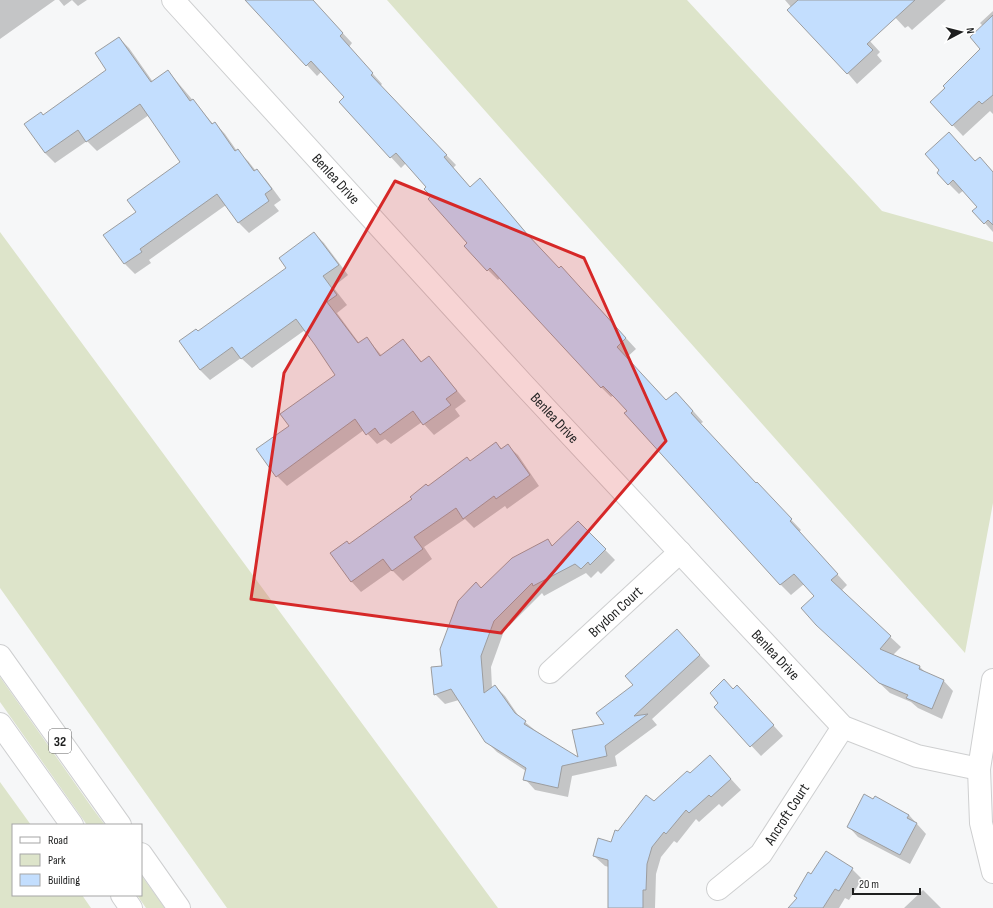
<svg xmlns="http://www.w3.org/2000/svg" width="993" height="908" viewBox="0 0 993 908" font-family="'Sofia Sans Condensed',sans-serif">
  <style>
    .green { fill: #dde4ca }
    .shadow { fill: #0003 }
    .building { fill: #c3defe; stroke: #9c9d9f }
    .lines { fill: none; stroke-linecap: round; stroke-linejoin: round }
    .minor-casing { stroke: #cecfd0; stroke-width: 24 }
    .tertiary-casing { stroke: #cecfd0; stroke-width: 24 }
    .primary-casing { stroke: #cecfd0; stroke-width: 24 }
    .minor { stroke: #fff; stroke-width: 22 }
    .tertiary { stroke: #fff; stroke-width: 22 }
    .primary { stroke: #fff; stroke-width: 22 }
    .marked { fill: #d62828; fill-opacity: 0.2; stroke: #d62828; stroke-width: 3; stroke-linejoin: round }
    .labels { text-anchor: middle; stroke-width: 4; stroke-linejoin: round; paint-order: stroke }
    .shield { fill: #fff; stroke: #626262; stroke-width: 1 }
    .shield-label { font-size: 14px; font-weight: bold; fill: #1e1f1f }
    .street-label { font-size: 15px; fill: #1e1f1f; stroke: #fff }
  </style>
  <rect width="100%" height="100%" fill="#f6f7f8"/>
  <path class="green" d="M 387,0 L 687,0 L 882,211 L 993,242 L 993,503 L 965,653 Z
    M 0,232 L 498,908 L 227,908 L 0,588 Z
    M 0,677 L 93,809 L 105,825 L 87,825 L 0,702 Z
    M 0,782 L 31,825 L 13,825 L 13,895 L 82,895 L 91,908 L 0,908 Z
    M 141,875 L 165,908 L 146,908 L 137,895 L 141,895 Z"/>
  <path class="shadow" d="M 0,0 L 55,0 L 0,39 Z
    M 59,0 L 87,0 L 78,6 L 72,0 L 64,6 Z
    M 247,0 L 312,0 L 352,43 L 349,47 L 382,84 L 380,86 L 456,165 L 453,168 L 471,188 L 480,179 L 537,245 L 559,269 L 571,278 L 636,349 L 626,358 L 666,401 L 686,403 L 703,422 L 700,424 L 801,530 L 799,532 L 847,585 L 841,591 L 901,647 L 893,655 L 920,667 L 926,673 L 943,680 L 953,691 L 942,719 L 918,708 L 911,702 L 890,693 L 828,635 L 815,596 L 804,584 L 791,595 L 781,585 L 625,414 L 628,411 L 614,395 L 611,397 L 601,387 L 500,278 L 498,280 L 488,270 L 432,196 L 428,187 L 406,163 L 401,168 L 340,102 L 346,97 L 322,71 L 317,76 Z
    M 785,0 L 832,0 L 880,52 L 877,55 L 882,61 L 857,84 Z
    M 879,0 L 946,0 L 912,30 L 908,26 L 905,28 Z
    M 993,11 L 993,114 L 990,111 L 963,136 L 931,102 L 982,49 L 983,26 L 980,23 Z
    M 119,38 L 129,48 L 153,82 L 168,71 L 213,124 L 215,123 L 225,134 L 237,151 L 248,161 L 256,171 L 257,170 L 267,181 L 281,200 L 274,205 L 279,211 L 249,233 L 239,223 L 226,205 L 149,260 L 151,263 L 135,274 L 125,264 L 105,236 L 137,212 L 182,162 L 149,115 L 97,151 L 87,141 L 55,163 L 45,153 L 26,124 L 43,116 L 108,70 Z
    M 980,158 L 993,172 L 993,232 L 985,223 L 978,207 L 964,190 L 959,194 L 938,173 L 976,162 Z
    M 314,233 L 324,243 L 348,275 L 333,287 L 347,305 L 337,313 L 359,343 L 367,338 L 382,356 L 403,340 L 422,362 L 429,358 L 466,401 L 455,409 L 460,416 L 434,435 L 422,422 L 391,444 L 385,439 L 377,444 L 364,430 L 287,486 L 277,476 L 290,426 L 337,375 L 305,330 L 252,368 L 241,358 L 210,380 L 200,370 L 198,332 L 288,268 Z
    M 496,443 L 502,449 L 507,445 L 518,455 L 539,486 L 507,509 L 505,506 L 474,528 L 465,519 L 424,547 L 432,559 L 403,581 L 392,570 L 361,592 L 351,581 L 349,545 L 428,487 L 470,462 Z
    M 578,522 L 615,560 L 601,574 L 598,571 L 591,578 L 586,573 L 544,596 L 542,593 L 504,631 L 491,667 L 492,688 L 495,686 L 505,696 L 520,718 L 536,731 L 579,759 L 635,685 L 687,641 L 710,666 L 652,719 L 657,725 L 615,756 L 617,766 L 572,776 L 568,797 L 535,790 L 525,779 L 526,771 L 497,752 L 486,741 L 459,700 L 445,704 L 435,694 L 443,667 L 481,589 L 547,540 L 553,546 Z
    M 733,690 L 747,696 L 783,736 L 761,756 L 715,707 Z
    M 720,767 L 741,790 L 722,807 L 719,804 L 699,822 L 696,819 L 677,843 L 674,841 L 661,857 L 656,874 L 655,908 L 609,908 L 609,867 L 605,866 L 594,856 L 612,843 L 619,832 L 654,802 L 690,775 Z
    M 875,797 L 909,815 L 926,834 L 910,864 L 858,837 L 848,826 Z
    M 852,869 L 862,879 L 849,900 L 845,898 L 839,908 L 789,908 L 798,898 L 811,876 Z
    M 923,890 L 941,908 L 904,908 Z"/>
  <path class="building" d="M 245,0 L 313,0 L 343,33 L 340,36 L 373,73 L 371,75 L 447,155 L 444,157 L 470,187 L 480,178 L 527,234 L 559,268 L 561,266 L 626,338 L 617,347 L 666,400 L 676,392 L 693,411 L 691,413 L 756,483 L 757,482 L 792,519 L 790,521 L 838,574 L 831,580 L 891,636 L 880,649 L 920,666 L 919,669 L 944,680 L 932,709 L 906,698 L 908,695 L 879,683 L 816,625 L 801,608 L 814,596 L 794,574 L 780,585 L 624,413 L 627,411 L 615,398 L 603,386 L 601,388 L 490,268 L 487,271 L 464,246 L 467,243 L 428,199 L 431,196 L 424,189 L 426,187 L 396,153 L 390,158 L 339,102 L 344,97 L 311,61 L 306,66 Z
    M 798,0 L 915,0 L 867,44 L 873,50 L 847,74 L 787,10 Z
    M 993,15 L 993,95 L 982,104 L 979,101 L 952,126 L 930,102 L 945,88 L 943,86 L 980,49 L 970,37 Z
    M 119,37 L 151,82 L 168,70 L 190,101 L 193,99 L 212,124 L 215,122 L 235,151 L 238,149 L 254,171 L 257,169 L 272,189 L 265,194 L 269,201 L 238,223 L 217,194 L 140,249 L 142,252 L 124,264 L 103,235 L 136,212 L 127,200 L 180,162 L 140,104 L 86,142 L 78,130 L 45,153 L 24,124 L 41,112 L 43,115 L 106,70 L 95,53 Z
    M 949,132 L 975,161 L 980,157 L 993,172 L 993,225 L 988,220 L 984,224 L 972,211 L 977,207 L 953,180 L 948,185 L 937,173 L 939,170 L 925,154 Z
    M 314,232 L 339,265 L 323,276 L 337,295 L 327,302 L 358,343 L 367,337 L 380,356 L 403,339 L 421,362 L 429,356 L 457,391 L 446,399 L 451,405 L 423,425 L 413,411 L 380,435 L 375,428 L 366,435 L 355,419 L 276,477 L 256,449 L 289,426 L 280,414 L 335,375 L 315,345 L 296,319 L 241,359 L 232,347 L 200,370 L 179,341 L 196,329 L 198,331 L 286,268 L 279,258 Z
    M 496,442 L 501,449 L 508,444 L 530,475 L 496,499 L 494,496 L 463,519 L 456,508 L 430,526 L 414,537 L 423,549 L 392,571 L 383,559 L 351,582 L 330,553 L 347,541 L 349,544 L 412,499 L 410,497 L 426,484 L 428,486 L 467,457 L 470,461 Z
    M 578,521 L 606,549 L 590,565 L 588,562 L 581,569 L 575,564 L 533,586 L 532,583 L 494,621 L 481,656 L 484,693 L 495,685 L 515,713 L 526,721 L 524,724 L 578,757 L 572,730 L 604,724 L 596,713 L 633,685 L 625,676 L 677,629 L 700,655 L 634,716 L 648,714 L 605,746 L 607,756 L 562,766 L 558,788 L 523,780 L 526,768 L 485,742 L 451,689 L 434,695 L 431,667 L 442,666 L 440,649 L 458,601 L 476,582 L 481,588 L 512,558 L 548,539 L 552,546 Z
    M 724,679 L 733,689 L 737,685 L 774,725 L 750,747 L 714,707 L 718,703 L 710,693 Z
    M 710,755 L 731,779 L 711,797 L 709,795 L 689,813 L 686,810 L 666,834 L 664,832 L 652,847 L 647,864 L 646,890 L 643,890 L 643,908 L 608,908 L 608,860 L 593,856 L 598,838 L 611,842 L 615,830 L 618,831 L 646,795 L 654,801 L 687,771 L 690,773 Z
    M 864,794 L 873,799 L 875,796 L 909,815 L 907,818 L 917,823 L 900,855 L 847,827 Z
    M 826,851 L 853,868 L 839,891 L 835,889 L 823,908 L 788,908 L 797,898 L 794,896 L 808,872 L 811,874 Z"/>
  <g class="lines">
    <g class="minor-casing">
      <g id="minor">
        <path id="s1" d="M 173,0 L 522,383 L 843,727 L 917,756 L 979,769"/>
        <path id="s2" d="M 550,672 L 680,552"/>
        <path id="s3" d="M 718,889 L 761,854 L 843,727"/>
      </g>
    </g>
    <g class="tertiary-casing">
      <path id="tertiary" d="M 993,680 L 979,769 L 981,823 L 993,872"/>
    </g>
    <g class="primary-casing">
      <path id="primary" d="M 0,656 L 120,825
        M 0,724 L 72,825
        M 141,854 L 179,908
        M 122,895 L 131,908"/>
    </g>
    <use href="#minor" class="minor"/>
    <use href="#tertiary" class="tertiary"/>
    <use href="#primary" class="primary"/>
  </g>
  <path class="marked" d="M 395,181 L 584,258 L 666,441 L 501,633 L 251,599 L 284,373 Z"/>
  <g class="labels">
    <rect class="shield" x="49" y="729" width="22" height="24" rx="3"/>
    <g class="shield-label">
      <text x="60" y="746">32</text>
    </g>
    <g class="street-label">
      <text dy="5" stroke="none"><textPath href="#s1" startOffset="242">Benlea Drive</textPath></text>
      <text dy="5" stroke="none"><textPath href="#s1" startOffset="566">Benlea Drive</textPath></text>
      <text dy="5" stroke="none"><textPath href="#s2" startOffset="89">Brydon Court</textPath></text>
      <text dy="5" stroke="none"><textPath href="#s1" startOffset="890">Benlea Drive</textPath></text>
      <text dy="5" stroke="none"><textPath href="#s3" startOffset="103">Ancroft Court</textPath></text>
    </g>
  </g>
  <rect x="12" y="824" width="130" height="72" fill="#ffffff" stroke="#a5a5a5"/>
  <rect x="20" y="837" width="20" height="6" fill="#ffffff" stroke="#a5a5a5"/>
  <text x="48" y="844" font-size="12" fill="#1e1f1f">Road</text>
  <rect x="20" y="854" width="20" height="12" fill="#dde4ca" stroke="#a5a5a5"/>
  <text x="48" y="864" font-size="12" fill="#1e1f1f">Park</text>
  <rect x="20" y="874" width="20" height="12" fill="#c3defe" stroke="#a5a5a5"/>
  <text x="48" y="884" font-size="12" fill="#1e1f1f">Building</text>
  <g transform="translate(961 32) rotate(83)" stroke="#ffffff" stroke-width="3" paint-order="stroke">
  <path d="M0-3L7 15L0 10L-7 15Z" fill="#1e1f1f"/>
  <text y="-6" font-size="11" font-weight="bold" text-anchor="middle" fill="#1e1f1f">N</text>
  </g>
  <path d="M853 888v6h67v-6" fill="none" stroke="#1e1f1f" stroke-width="2"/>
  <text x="859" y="888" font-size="12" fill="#1e1f1f" stroke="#ffffff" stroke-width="3" paint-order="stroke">20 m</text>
</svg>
